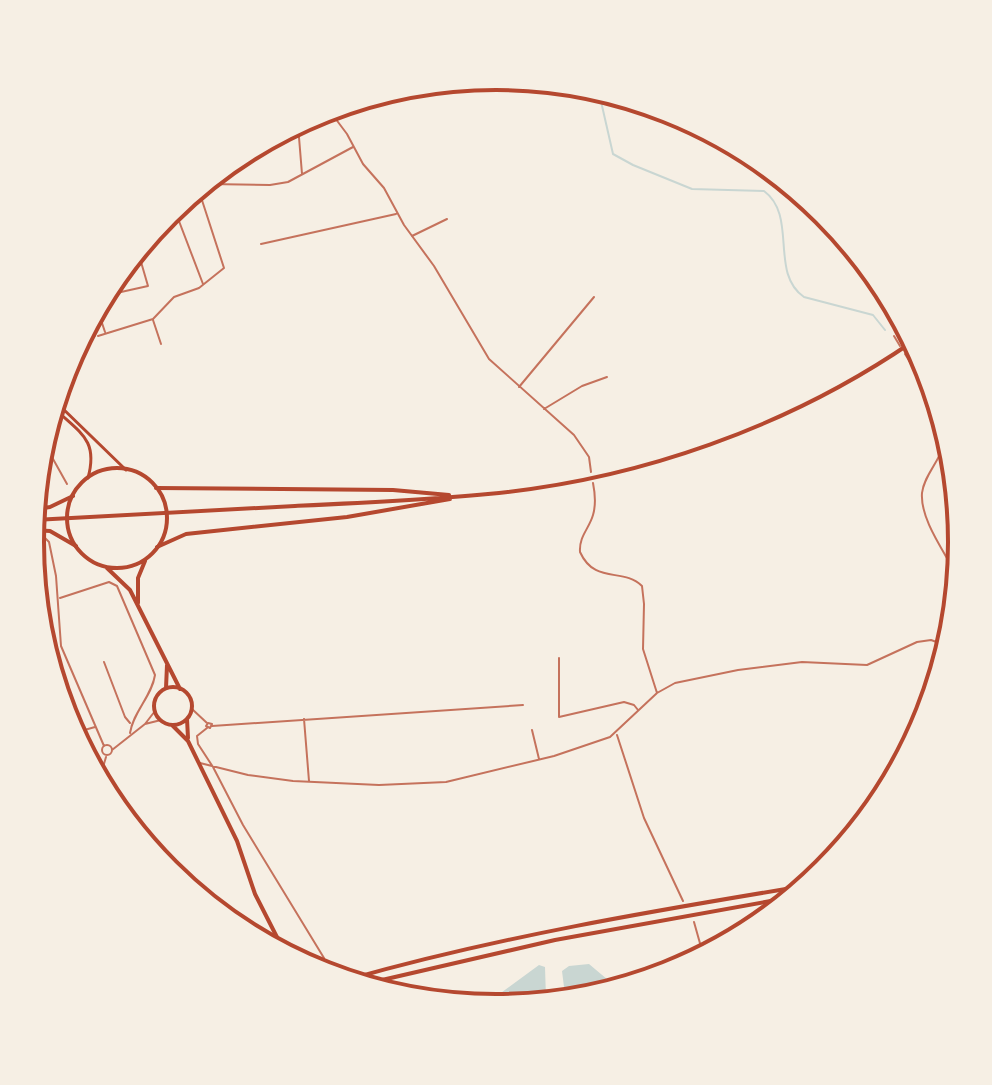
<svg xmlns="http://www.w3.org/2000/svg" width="992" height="1085" viewBox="0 0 992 1085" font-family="'PT Sans',sans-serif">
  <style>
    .water { fill: #c9d6d2 }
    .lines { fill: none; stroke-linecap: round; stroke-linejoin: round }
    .stream { stroke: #c9d6d2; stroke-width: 2 }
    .service { stroke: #c5725c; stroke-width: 1 }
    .minor { stroke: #c5725c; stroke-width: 2 }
    .secondary { stroke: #b5482f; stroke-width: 3 }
    .primary { stroke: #b5482f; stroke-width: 4 }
    .trunk { stroke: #b5482f; stroke-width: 4 }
    .motorway { stroke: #b5482f; stroke-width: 4 }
    .rim { fill: none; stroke: #b5482f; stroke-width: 4 }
  </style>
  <rect width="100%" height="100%" fill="#f6efe4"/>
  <path class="water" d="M 589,964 L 614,985 L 565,995 L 562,971 L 569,966 Z
    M 539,965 L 545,967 L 546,998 L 496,1008 L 483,1006 Z"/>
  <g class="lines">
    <path class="stream" d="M 600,97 L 613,154 L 633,165 L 692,189 L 764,191 C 798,216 769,273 804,297 L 873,315 L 885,330"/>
    <path class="service" d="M 83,339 L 95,336
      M 77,347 L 82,349 L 95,337"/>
    <path class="minor" d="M 329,110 L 347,134 L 363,164 L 384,188 L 404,225 L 434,266 L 489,359 L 574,435 L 589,457 L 591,472
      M 298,125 L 302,174
      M 209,184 L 270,185 L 288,182 L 353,147
      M 174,208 L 203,284
      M 412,236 L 447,219
      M 261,244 L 396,214
      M 112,294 L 148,286 L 139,255
      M 99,314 L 105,332
      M 153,320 L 161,344
      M 98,336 L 153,319 L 174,297 L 199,288 L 224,268 L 199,191
      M 894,336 L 900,346
      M 905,354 L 933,398
      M 519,387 L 594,297
      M 544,409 L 582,386 L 607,377
      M 943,447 C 938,463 924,476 922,493 C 920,519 944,551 956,574
      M 48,450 L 67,484
      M 593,483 C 595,493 596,505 593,515 C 589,529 579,536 580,552 C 595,585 623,567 642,586 L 644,604 L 643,649 L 657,693
      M 31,537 L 45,538 L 49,542 L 56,576 L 61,646 L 104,746
      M 60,598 L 109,582 L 117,586 L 155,675 C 152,696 133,712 130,733
      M 559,658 L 559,717 L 624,702 L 634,705 L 638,710
      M 104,662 L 125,717 L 130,723
      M 192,709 L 207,723
      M 155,711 L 145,724 L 161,720
      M 304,719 L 309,781
      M 208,723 L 212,724 L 210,728 L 206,726 Z
      M 212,726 L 523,705
      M 207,728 L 197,736 L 198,744 L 213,767 L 243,825 L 324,958
      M 532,730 L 539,759
      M 74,733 L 95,727
      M 617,735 L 644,818 L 683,901
      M102 750a5 5 0 1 1 10 0a5 5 0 1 1-10 0Z
      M 112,750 L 145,724
      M 200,763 L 248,775 L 293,781 L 379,785 L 446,782 L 554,756 L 610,737 L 657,693 L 675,683 L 738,670 L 802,662 L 867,665 L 917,642 L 931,640 L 942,644
      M 101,774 L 106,757
      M 694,922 L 703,954"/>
    <path class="secondary" d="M 58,404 L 126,470
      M 56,410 C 82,434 98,441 88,478"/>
    <path class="primary" d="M67 518a50 50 0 1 1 100 0a50 50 0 1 1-100 0Z
      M 107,568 L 130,590 L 180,689
      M 138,603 L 138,578 L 145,561
      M154 706a19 19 0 1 1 38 0a19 19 0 1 1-38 0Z
      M 166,688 L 167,665
      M 187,719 L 188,738
      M 172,725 L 188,741 L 237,841 L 255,894 L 284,951"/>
    <path class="trunk" d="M 156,488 L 393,490 L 449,495
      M 37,509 L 50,507 L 73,496
      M 34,520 C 121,516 208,511 295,506 C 359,503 424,500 488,494 C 638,480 788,427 912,342
      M 32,530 L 50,531 L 76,546
      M 157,547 L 186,534 L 347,517 L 450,499"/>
    <path class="motorway" d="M 350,979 C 498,937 652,911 804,886
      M 369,983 L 555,940 L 787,898"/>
  </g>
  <path d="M0 0H992V1085H0ZM44 542a452 452 0 1 1 904 0a452 452 0 1 1-904 0Z" fill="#f6efe4" fill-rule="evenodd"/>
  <path class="rim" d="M44 542a452 452 0 1 1 904 0a452 452 0 1 1-904 0Z"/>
</svg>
